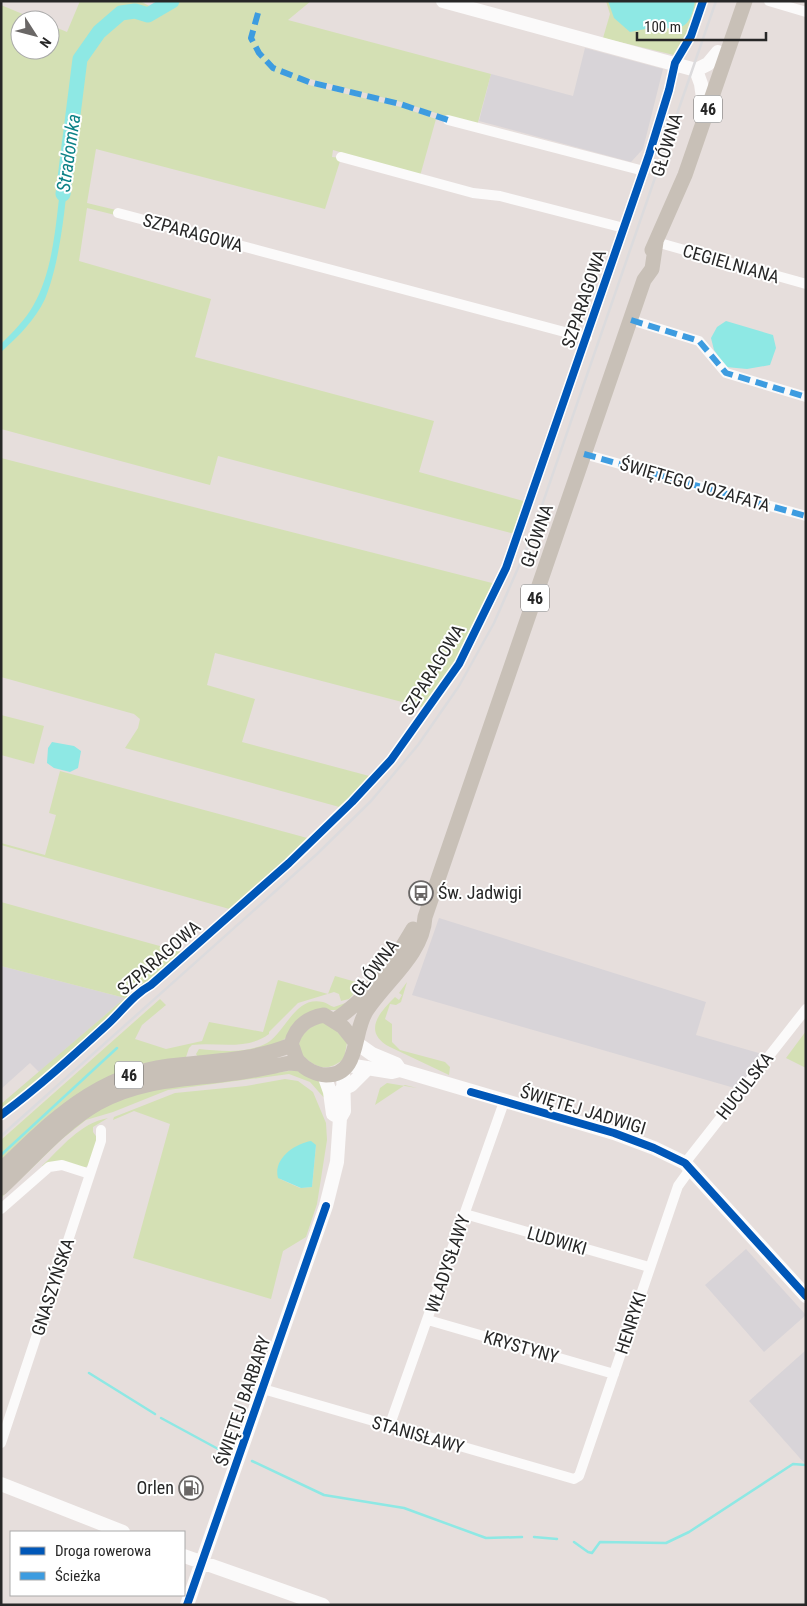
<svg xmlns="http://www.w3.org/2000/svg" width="807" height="1606" viewBox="0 0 807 1606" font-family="'Roboto Condensed',sans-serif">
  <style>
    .industrial { fill: #d8d4d8 }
    .green { fill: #d4e0b4; fill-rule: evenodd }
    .water { fill: #8ee8e4 }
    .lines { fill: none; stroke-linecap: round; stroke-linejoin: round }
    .stream { stroke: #8ee8e4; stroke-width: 2.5 }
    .river { stroke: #8ee8e4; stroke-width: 15 }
    .street { stroke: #fbfafa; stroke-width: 10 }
    .secondary { stroke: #fbfafa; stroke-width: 14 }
    .primary { stroke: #c8c0b7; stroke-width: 15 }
    .rail { stroke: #dcdbdd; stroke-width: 2.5 }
    .quiet { stroke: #3d9ce0; stroke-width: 6; stroke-dasharray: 12 6; stroke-linecap: butt }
    .cycleway-casing { stroke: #fff; stroke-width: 11 }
    .cycleway { stroke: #0057b8; stroke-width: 8 }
    .labels { text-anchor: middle; stroke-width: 4; stroke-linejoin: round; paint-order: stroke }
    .shield { fill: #fff; stroke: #686868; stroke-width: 1 }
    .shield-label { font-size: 16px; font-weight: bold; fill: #272727 }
    .street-label { font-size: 18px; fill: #272727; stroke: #fff }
    .poi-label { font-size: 18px; fill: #272727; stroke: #fff; text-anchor: start }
    .water-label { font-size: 19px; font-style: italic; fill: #0d8287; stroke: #fff }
  </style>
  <rect width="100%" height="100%" fill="#e6dedc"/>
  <path class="industrial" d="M 585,48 L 663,69 L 643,149 L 631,162 L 479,121 L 491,74 L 573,96 Z
    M 439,918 L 706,1002 L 696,1035 L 766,1055 L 738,1089 L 412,995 Z
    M 1,966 L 125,998 L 39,1072 L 30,1063 L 1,1089 Z
    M 746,1249 L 806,1315 L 764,1352 L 705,1285 Z
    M 806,1350 L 806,1465 L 749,1401 Z"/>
  <path class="green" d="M 80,1 L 140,1 L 153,8 L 158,1 L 311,1 L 288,20 L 491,74 L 477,126 L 401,102 L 302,77 L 301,81 L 309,85 L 401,107 L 436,119 L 420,176 L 333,150 L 332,157 L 341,158 L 325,209 L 96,149 L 87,203 L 116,210 L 115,215 L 87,208 L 79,261 L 211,299 L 195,357 L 434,421 L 419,472 L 527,502 L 515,534 L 218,456 L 210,485 L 1,429 L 1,5 L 37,20 L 20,20 L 20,50 L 50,50 L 50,25 L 67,32 Z
    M 606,1 L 701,1 L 677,55 L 674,55 L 603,38 L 610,14 Z
    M 1,458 L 496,584 L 456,663 L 425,708 L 215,653 L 207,685 L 255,699 L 242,742 L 373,777 L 343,808 L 125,748 L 138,728 L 140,719 L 134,714 L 1,677 Z
    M 1,715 L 44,726 L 34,764 L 1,755 Z
    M 60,771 L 311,839 L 233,910 L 1,845 L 1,843 L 45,855 L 56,815 L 49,813 Z
    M 1,902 L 185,953 L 1,1112 L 1,1104 L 125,998 L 1,966 Z
    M 335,976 L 363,984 L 349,999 L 341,1001 L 339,994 L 334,992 L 298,1003 L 269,1032 L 269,1034 C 246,1051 218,1042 192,1045 L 189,1048 L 185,1060 L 1,1160 L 1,1140 L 160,999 L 166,1005 L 142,1025 L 135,1039 L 166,1049 L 202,1041 L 209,1022 L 263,1032 L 278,980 L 328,994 Z
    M 407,982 L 401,1002 L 396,1005 L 390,1004 L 385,1019 L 392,1024 L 392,1042 L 400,1050 L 445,1062 L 450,1067 L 449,1075 L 390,1047 C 362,1032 379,1013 395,997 L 399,1000 L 402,995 L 399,993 Z
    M 351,1001 L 337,1010 L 322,1010 L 274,1047 L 198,1057 L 196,1054 L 199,1049 C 220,1051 247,1054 267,1043 C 286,1032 295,995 323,1002 C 327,1003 330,1006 334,1007 Z
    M 318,1023 L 330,1023 L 347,1043 L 344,1059 C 324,1074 316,1067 299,1053 C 297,1037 306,1030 318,1023 Z
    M 806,1031 L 806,1068 L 786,1058 Z
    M 296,1070 L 320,1082 L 326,1100 L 310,1082 L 289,1074 L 168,1090 L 113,1112 L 86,1120 L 62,1139 L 1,1198 L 1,1194 L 53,1144 L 92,1112 L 136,1092 Z
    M 285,1079 L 298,1081 L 313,1092 L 326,1123 L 327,1140 L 317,1204 L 306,1237 L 283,1251 L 271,1299 L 133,1258 L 170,1124 L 134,1111 L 113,1120 L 114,1117 L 175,1093 L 246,1086 ZM 316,1145 L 312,1187 L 300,1188 L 280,1179 Z
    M 387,1083 L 417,1088 L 405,1085 L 375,1105 L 380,1088 Z
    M 108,1118 L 93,1127 L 93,1132 L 98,1139 L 89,1165 L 86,1167 L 42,1166 C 61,1148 80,1123 108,1118 Z"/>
  <path class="water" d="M 608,1 L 695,1 C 689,36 676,27 650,28 C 643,29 637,31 630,32 L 614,18 Z
    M 62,174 L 68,175 C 65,212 59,265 45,299 C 35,320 18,337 1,352 L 1,344 C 13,332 25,320 33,306 C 55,268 56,217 62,174 Z
    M 726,321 L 773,335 L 776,348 L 770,365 L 747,369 L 726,367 L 714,350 L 711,338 L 717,327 Z
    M 52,742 L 74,746 L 81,751 L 78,768 L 70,772 L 54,768 L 47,763 L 48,748 Z
    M 311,1141 L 316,1145 L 312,1187 L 301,1188 L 278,1178 C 273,1159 294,1144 311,1141 Z"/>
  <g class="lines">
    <path class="stream" d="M 1,1155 L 117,1048
      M 89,1373 L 155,1414
      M 161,1418 L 220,1450
      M 252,1461 L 324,1495 L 404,1508 L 486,1538 L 522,1537
      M 534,1537 L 557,1539
      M 574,1542 L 588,1552 L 592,1553 L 600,1542 L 666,1543 L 689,1532 L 793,1464 L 806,1465"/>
    <path class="river" d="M 63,194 L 80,59 L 99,32 L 121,13 L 135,11 L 148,15 L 172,1"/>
    <path class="street" d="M 769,1 L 806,12
      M 448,120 L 644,171
      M 341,157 L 473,193 L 500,196 L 624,228
      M 118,213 L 587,338
      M 656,242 L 806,284
      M 631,320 L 699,341 L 726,373 L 806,397
      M 584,454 L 806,516
      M 1,1115 C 39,1087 74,1055 109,1023 C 123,1010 134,994 151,985 L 289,863 L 352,802 L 391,760 L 459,664 L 506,568 L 649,155 L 669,90 L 675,63 L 691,36 L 703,1
      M 685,1163 L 806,1009
      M 1,1209 L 49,1167 L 62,1165 L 90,1174
      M 465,1214 L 649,1267
      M 428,1320 L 614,1374
      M 263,1389 L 574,1479 L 579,1476 L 678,1186 L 691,1168
      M 389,1427 L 504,1102
      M 1,1443 L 101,1141 L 101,1130"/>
    <path class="secondary" d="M 443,1 L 696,70 L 708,64 L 718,52
      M 696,70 L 701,84 L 703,98
      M 355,1042 L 372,1054 L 396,1064 L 400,1070
      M 348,1065 L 392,1072 L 400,1070 L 614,1133 L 654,1148 L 685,1163 L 806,1296
      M 324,1075 L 330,1092 L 333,1114 L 340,1118
      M 342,1089 L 351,1085 L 368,1068
      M 1,1484 L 123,1532
      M 184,1556 L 323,1605
      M 187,1605 L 326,1206 L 337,1162 L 340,1118 L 344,1111 L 343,1070"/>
    <path class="primary" d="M 652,250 L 685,175 L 745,1
      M 335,1020 C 367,999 394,962 413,929
      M 355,1042 L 343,1027 L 324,1015 C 306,1018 295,1028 291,1045 C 295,1050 294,1057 299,1062 C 305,1069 317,1075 326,1075 C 361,1075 352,1031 367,1010 C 386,981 423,954 425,917 L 644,280 L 652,269 L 656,242
      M 1,1170 C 50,1122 97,1075 169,1066 C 210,1061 253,1061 291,1045
      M 1,1188 C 32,1159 61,1124 98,1103 C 139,1080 182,1080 227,1074 C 248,1072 269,1067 290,1063 L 300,1064"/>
    <path class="rail" d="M 1,1136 L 317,854 L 371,801 L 418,745 L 459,686 L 494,623 L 529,543 L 716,1"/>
    <path class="quiet" d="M 258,13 L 251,38 L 259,53 L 273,68 L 309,82 L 400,104 L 448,120
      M 631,320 L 699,341 L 726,373 L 806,397
      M 584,454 L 806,516"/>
    <g class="cycleway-casing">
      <path id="cycleway" d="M 471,1092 L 614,1133 L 654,1148 L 685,1163 L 806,1296
        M 1,1115 C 39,1087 74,1055 109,1023 C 123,1010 134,994 151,985 L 289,863 L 352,802 L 391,760 L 459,664 L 506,568 L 649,155 L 669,90 L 675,63 L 691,36 L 703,1
        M 187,1605 L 326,1206"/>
    </g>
    <use href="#cycleway" class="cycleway"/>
  </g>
  <defs>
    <g id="bus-ring" transform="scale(1.25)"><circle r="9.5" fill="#fff" stroke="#6a6766" stroke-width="1.5"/><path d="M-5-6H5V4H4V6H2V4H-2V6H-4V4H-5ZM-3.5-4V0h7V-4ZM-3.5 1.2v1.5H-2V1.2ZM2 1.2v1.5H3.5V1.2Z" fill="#6a6766"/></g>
    <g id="fuel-ring" transform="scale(1.25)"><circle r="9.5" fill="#fff" stroke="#6a6766" stroke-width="1.5"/><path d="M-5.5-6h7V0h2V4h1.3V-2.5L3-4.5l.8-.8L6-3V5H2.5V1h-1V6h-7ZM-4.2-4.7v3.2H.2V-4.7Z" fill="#6a6766"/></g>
  </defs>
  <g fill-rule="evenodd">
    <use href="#bus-ring" x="421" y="893"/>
    <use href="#fuel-ring" x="191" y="1488"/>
  </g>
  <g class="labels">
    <g class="shield">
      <rect x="694" y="95.5" width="28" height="27" rx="4"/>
      <rect x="521" y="584.5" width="28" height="27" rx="4"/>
      <rect x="115" y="1061.5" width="28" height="27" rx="4"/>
    </g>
    <g class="shield-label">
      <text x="708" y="115">46</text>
      <text x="535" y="604">46</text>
      <text x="129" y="1081">46</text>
    </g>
    <g class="street-label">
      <text transform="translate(667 145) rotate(-72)" y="6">GŁÓWNA</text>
      <text transform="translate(193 233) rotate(15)" y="6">SZPARAGOWA</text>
      <text transform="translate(731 264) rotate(16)" y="6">CEGIELNIANA</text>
      <text transform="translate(584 299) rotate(-71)" y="6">SZPARAGOWA</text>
      <text transform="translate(695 485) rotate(16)" y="6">ŚWIĘTEGO JOZAFATA</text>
      <text transform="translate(537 536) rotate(-71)" y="6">GŁÓWNA</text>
      <text transform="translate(433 670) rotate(-58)" y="6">SZPARAGOWA</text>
      <text transform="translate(159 958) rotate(-41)" y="6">SZPARAGOWA</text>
      <text transform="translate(375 968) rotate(-53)" y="6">GŁÓWNA</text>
      <text transform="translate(745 1086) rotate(-52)" y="6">HUCULSKA</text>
      <text transform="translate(583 1110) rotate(17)" y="6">ŚWIĘTEJ JADWIGI</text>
      <text transform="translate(557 1241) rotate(16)" y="6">LUDWIKI</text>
      <text transform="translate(448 1264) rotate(-71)" y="6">WŁADYSŁAWY</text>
      <text transform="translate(53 1287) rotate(-72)" y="6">GNASZYŃSKA</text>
      <text transform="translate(631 1323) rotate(-72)" y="6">HENRYKI</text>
      <text transform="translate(521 1347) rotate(16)" y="6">KRYSTYNY</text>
      <text transform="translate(243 1401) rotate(-71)" y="6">ŚWIĘTEJ BARBARY</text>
      <text transform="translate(418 1435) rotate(16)" y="6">STANISŁAWY</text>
    </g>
    <g class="poi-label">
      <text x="438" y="899">Św. Jadwigi</text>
      <text x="174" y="1494" text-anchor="end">Orlen</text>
    </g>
    <g class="water-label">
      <text transform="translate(68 153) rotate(-82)" y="7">Stradomka</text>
    </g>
  </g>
  <rect width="807" height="1606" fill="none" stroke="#272727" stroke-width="5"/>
  <rect x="10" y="1531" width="175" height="65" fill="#ffffff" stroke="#a9a9a9"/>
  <rect x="20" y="1547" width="25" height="8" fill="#0057b8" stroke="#a9a9a9"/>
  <text x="55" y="1556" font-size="15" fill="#272727">Droga rowerowa</text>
  <rect x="20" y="1572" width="25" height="8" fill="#3d9ce0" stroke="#a9a9a9"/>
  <text x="55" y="1581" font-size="15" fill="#272727">Ścieżka</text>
  <g transform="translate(35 35) rotate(126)"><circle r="24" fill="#ffffff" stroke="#a9a9a9"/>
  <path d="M0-4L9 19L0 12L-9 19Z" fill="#6a6766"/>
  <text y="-8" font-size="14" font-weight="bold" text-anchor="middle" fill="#272727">N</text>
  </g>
  <path d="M637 32v8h129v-8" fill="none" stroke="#272727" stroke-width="2.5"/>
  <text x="644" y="32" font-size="15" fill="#272727" stroke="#ffffff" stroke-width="4" paint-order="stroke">100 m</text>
</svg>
